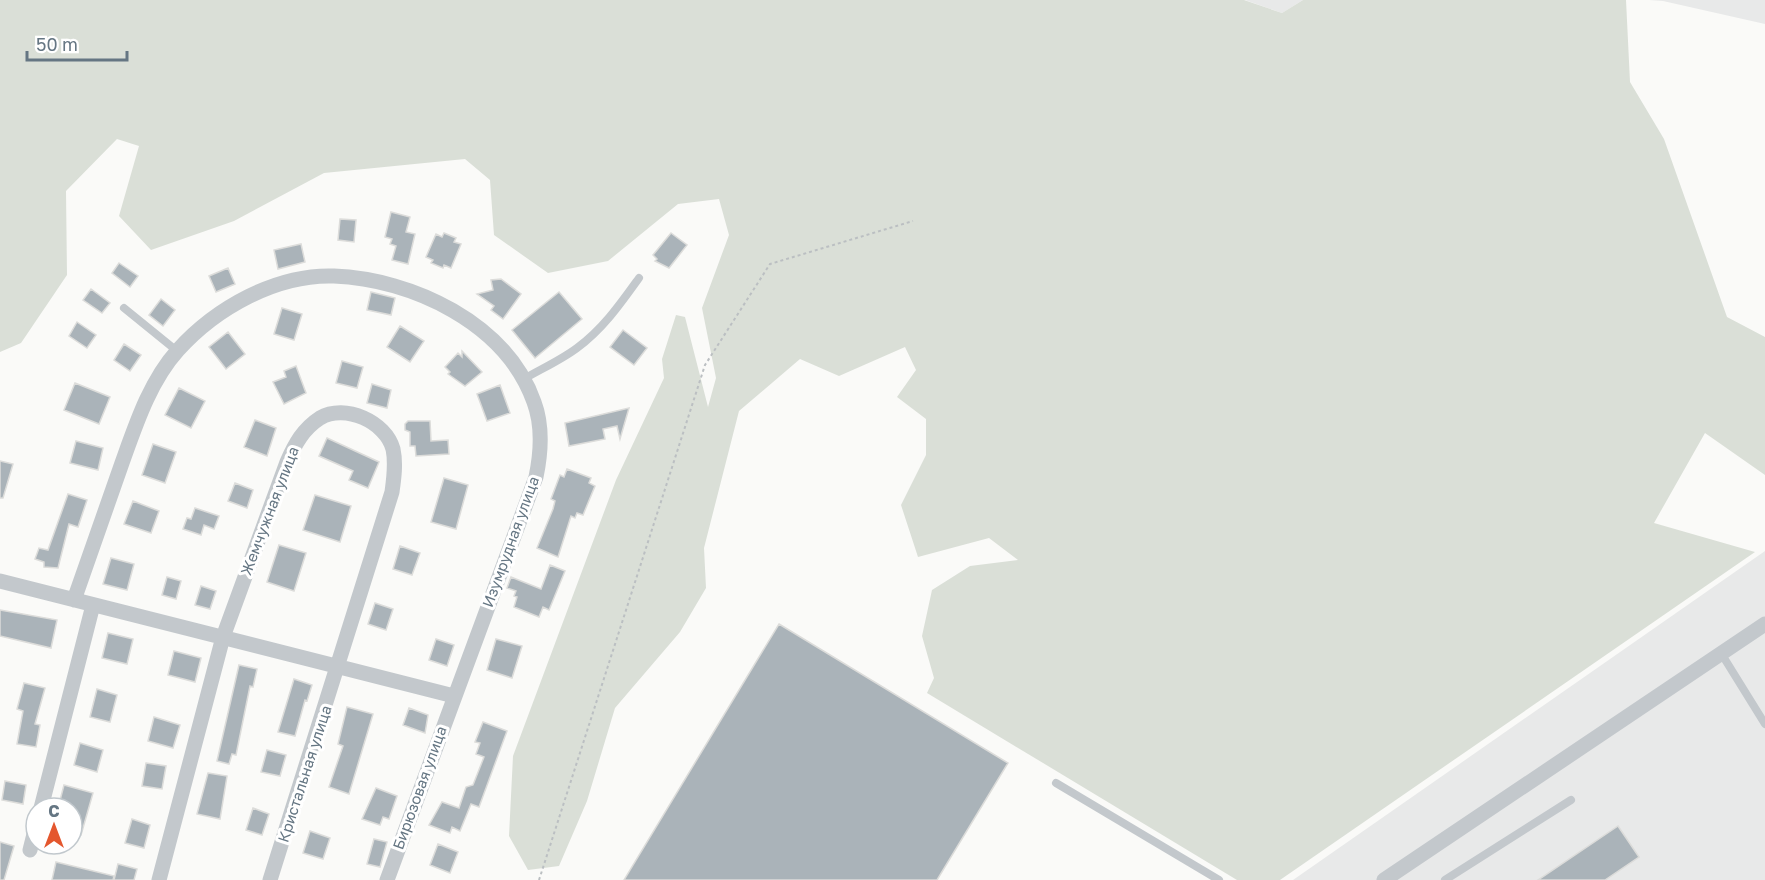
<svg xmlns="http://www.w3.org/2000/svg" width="1765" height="880" viewBox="0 0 1765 880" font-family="'Golos Text',sans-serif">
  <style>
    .built { fill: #e8e9e9 }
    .green { fill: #dadfd7 }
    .building { fill: #aab3b9; stroke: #dcdcda; stroke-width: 1.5 }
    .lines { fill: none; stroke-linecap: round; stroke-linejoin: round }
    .path { stroke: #bbbfc2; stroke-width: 2; stroke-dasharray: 3 3; stroke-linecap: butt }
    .service { stroke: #c3c8cc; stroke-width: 8 }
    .minor { stroke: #c3c8cc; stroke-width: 15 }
    .labels { text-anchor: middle; stroke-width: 6; stroke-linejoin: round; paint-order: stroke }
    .street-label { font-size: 15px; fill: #657683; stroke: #fff }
  </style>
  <rect width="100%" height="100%" fill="#fafaf8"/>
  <path class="built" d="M 1245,0 L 1303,0 L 1282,13 Z
    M 1649,0 L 1765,0 L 1765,24 L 1663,1 Z
    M 1765,551 L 1765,880 L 1293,880 Z"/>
  <path class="green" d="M 0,0 L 1244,0 L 1282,13 L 1303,0 L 1626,0 L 1630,82 L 1664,139 L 1727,317 L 1765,337 L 1765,475 L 1705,433 L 1654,523 L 1755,552 L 1280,880 L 1237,880 L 927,693 L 934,678 L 922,636 L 932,590 L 970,566 L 1018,560 L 989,538 L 918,557 L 901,505 L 926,455 L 926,419 L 897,397 L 916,370 L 905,347 L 839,376 L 800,359 L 739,411 L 704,548 L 706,588 L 680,632 L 615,708 L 587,801 L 559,866 L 528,870 L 509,836 L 513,756 L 616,480 L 664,378 L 662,359 L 676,315 L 685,317 L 708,407 L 716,378 L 702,308 L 729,235 L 719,199 L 678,204 L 608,261 L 548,273 L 494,235 L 490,180 L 465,159 L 324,173 L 234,221 L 151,250 L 119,216 L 139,146 L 117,139 L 66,191 L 67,275 L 21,343 L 0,352 Z"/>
  <path class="building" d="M 391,212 L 410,217 L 406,232 L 415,234 L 408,264 L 392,260 L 396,246 L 390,244 L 392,239 L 385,237 Z
    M 340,219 L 356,220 L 354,242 L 338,240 Z
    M 444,233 L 456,238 L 454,242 L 461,244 L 451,268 L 444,265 L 443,268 L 431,263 L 433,260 L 426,257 L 436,234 L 442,237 Z
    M 671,233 L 687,245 L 669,268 L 655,261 L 657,259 L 653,255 Z
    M 301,244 L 305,262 L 278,269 L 274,250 Z
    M 119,263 L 138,276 L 130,287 L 112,273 Z
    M 228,268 L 235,284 L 216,292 L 209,276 Z
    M 501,279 L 521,294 L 503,319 L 491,310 L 494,306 L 477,294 L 493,290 L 491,280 Z
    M 91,289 L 110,303 L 102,313 L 83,300 Z
    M 371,292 L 395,298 L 391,315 L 367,310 Z
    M 559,292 L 582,319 L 535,358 L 512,330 Z
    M 161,299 L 175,310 L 163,326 L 149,315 Z
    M 282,308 L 302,314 L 294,340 L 274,334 Z
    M 77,322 L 96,335 L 87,348 L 69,336 Z
    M 400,326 L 424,341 L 410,362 L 387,347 Z
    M 623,330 L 647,348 L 634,365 L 610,347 Z
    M 228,332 L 245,354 L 226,369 L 209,347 Z
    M 124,344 L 141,355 L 130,371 L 114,360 Z
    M 462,351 L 482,372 L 465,386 L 448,374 L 450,372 L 445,367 L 458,353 L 462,357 Z
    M 342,361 L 363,367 L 357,388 L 336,383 Z
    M 296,366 L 306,393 L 284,404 L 273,382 L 286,377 L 284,371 Z
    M 75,383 L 110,397 L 99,424 L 64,410 Z
    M 372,384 L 391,390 L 387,408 L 367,403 Z
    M 500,385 L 510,413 L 487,421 L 477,394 Z
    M 179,388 L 205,401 L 191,428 L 165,415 Z
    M 629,408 L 620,439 L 617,426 L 603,429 L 605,439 L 569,446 L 565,423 Z
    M 255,420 L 276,428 L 267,456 L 244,447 Z
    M 408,421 L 430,421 L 431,441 L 448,440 L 449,454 L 416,456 L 415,446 L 410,446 L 410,432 L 405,430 L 405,424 Z
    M 327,438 L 379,462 L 368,488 L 349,480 L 353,471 L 319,456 Z
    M 76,441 L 103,448 L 98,470 L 70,463 Z
    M 153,444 L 176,452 L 165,483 L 142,475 Z
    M 0,461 L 13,464 L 3,498 L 0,498 Z
    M 567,469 L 591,478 L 589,483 L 595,486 L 583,515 L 577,513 L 575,518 L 571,516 L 558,557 L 537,548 L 553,509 L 555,501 L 551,499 L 560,475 L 564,477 Z
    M 444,478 L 468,485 L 456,529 L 431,522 Z
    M 235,483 L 253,490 L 247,508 L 228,501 Z
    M 68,494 L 87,500 L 78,527 L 69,524 L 58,568 L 44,567 L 44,562 L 35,559 L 39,548 L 48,550 Z
    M 315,495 L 351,506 L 340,542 L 303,530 Z
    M 133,501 L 159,511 L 151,533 L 124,524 Z
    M 195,508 L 219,516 L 214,529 L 204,525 L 201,535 L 183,529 L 187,518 L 191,519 Z
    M 279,545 L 306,553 L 294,591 L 267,582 Z
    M 400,546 L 420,553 L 412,575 L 393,569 Z
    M 111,558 L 134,564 L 127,590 L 103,584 Z
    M 550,565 L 565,571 L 549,610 L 543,607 L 539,617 L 514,607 L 517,597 L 514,596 L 516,591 L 507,588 L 511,577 L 541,589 Z
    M 167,577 L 181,581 L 176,599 L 162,595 Z
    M 201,586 L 216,591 L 210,609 L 195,605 Z
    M 375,603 L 393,609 L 386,630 L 368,624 Z
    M 0,610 L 57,620 L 51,648 L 0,636 Z
    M 779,624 L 1008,763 L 937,880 L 624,880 Z
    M 108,633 L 133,639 L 127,664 L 102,658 Z
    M 436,639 L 454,645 L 447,666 L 429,660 Z
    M 496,639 L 522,646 L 512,678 L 487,670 Z
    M 174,651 L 201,658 L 195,682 L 168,675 Z
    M 239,665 L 257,669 L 253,687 L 250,686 L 236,755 L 232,754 L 229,764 L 217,761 Z
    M 294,679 L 312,685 L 307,701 L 305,700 L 295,736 L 278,732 Z
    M 24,683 L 45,688 L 35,724 L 40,725 L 36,747 L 17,744 L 23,711 L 17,709 Z
    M 97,689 L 117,695 L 110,722 L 90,717 Z
    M 347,707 L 373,714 L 349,794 L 329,787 L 343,746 L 338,744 Z
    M 409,708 L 428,715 L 425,733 L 403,725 Z
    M 154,717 L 180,725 L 173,748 L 148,741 Z
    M 483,722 L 507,731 L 479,807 L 471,804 L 460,831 L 452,827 L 450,833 L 429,825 L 442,802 L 459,808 L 466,787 L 473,785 L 484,757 L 476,754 L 480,743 L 475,742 Z
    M 80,743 L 103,750 L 97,772 L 74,765 Z
    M 267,750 L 286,755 L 280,776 L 261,772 Z
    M 146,763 L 166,766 L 162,789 L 142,786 Z
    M 208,773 L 227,776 L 220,819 L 197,814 Z
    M 5,781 L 26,785 L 23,804 L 2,800 Z
    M 64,785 L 93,793 L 81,835 L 72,833 L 72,808 L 58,808 Z
    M 376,788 L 397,796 L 389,819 L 383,817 L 380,825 L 362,819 Z
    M 253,808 L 269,814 L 262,835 L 246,830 Z
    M 132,819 L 150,825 L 144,848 L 125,843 Z
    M 1618,826 L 1639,857 L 1605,880 L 1538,880 Z
    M 310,831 L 330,838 L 323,859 L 303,853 Z
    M 374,839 L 387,842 L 380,867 L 367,864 Z
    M 0,842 L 14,846 L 4,880 L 0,880 Z
    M 438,844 L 458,852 L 450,873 L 430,865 Z
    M 56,862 L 114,876 L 113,880 L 52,880 Z
    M 118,864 L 137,869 L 134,880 L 114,880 Z"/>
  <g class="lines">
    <path class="path" d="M 539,880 L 705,365 L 770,264 L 913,221"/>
    <path class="service" d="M 124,308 L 177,351
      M 524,379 C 541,369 561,360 577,348 C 603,329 621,303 639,278
      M 1721,653 L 1765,724
      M 1056,783 L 1219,880
      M 1445,880 L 1571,800"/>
    <path class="minor" d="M 0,581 L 454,696
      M 74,600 C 90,554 106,508 122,463 C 136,424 150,381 178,350 C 216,308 276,274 334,276 C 412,279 506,323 534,402 C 543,426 541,453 536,477 L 387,880
      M 41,808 L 93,605
      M 30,850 L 36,826
      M 159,880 L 223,637 L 287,462 C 295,444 303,429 320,418 C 345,403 386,422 393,449 C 396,463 394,478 392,492 L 270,880
      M 1384,880 L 1765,624"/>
  </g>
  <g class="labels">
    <g class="street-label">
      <text transform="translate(270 511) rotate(-69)" y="5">Жемчужная улица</text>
      <text transform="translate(511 542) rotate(-70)" y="5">Изумрудная улица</text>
      <text transform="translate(305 774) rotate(-72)" y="5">Кристальная улица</text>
      <text transform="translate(420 788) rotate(-70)" y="5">Бирюзовая улица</text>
    </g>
  </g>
  <g transform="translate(54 826)"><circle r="28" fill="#ffffff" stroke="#c1c8cd" stroke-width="1.5"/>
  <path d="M0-4.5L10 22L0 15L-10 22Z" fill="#e4572e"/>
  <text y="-9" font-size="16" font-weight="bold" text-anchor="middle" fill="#657683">С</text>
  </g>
  <path d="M27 51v9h100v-9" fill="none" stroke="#657683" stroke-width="3"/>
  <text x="36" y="51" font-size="18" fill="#657683" stroke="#ffffff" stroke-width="4.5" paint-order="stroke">50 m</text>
</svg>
